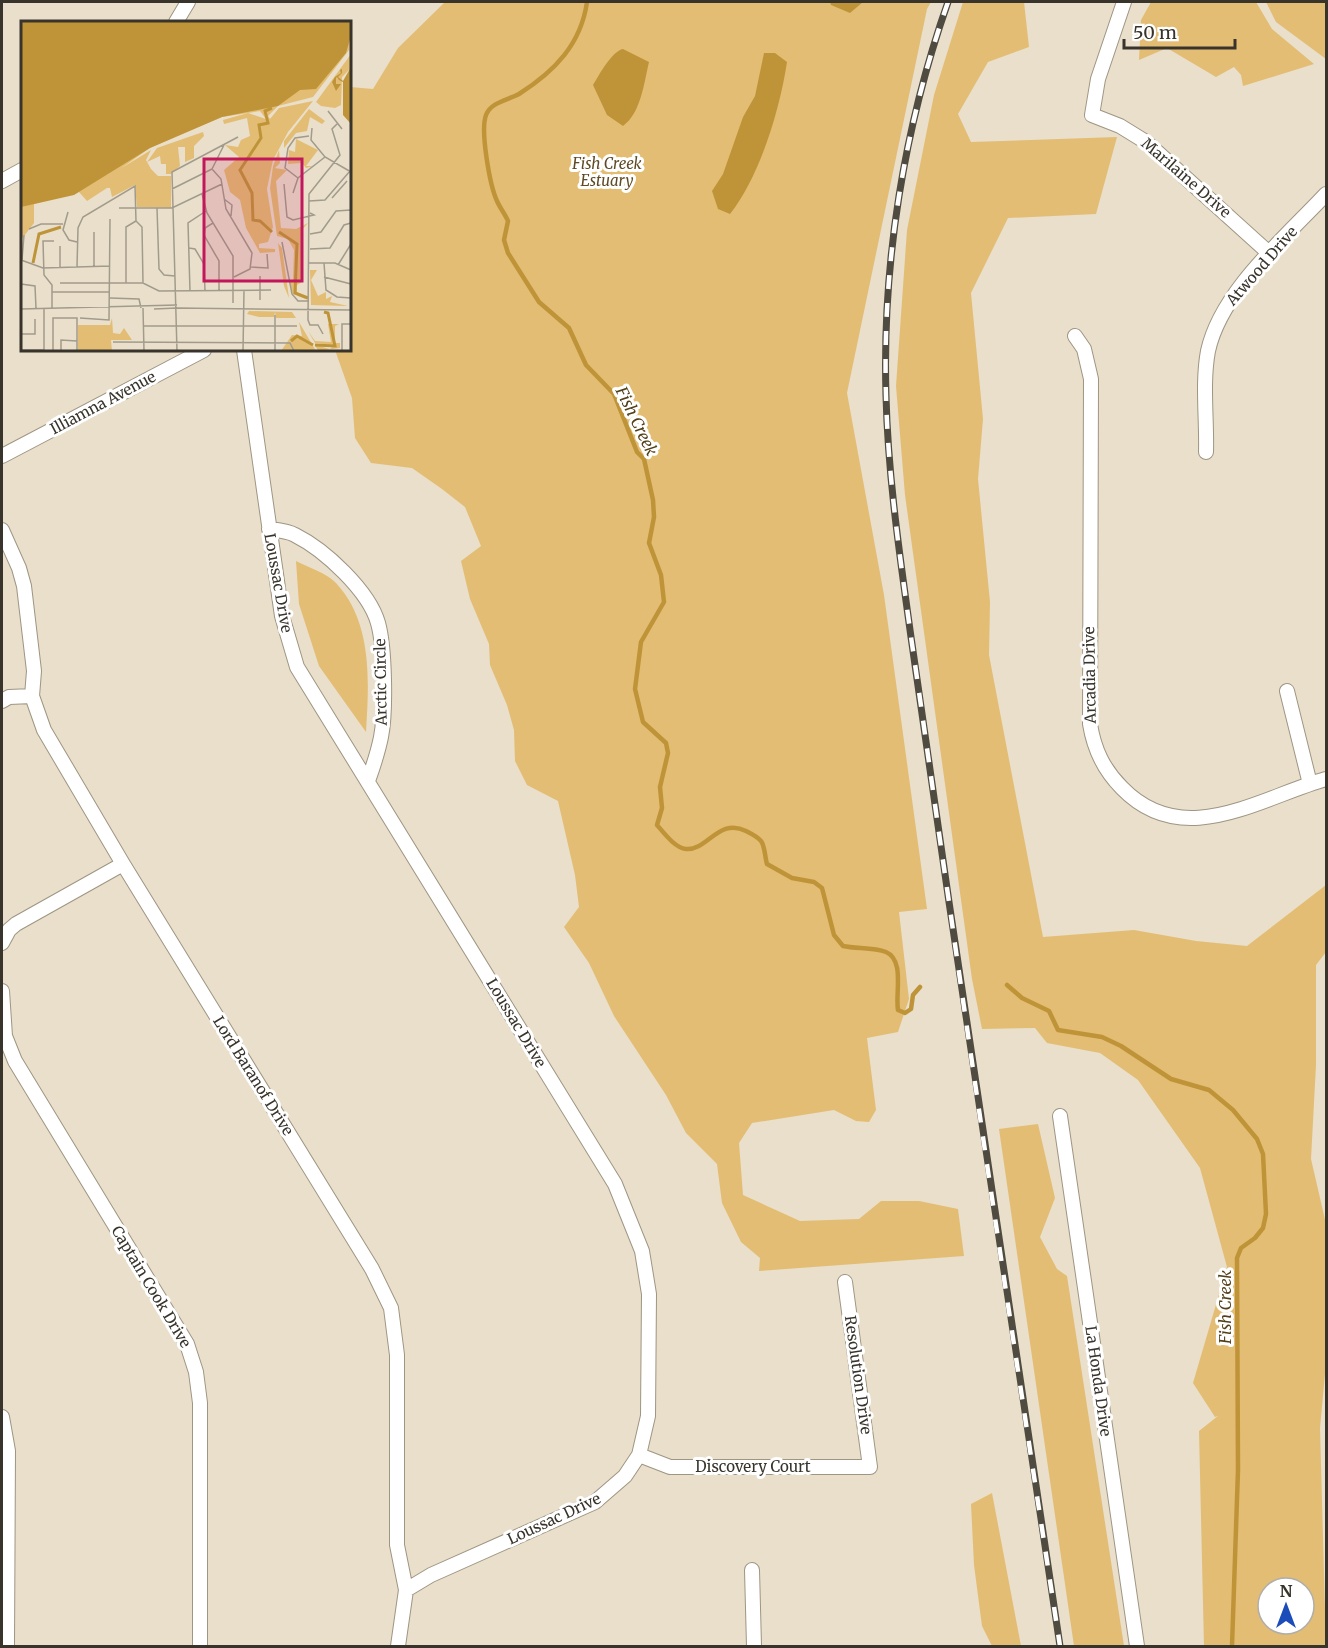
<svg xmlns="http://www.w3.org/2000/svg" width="1328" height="1648" viewBox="0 0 1328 1648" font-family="Merriweather,serif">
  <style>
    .green { fill: #e3bd73; fill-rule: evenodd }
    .water { fill: #bf9439 }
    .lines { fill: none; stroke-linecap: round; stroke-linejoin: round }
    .stream { stroke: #bf9439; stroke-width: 4.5 }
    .minor-casing { stroke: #9e9583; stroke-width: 16 }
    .minor { stroke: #fff; stroke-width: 14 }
    .rail-casing { stroke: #504b41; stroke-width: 7 }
    .rail { stroke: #fff; stroke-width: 4.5; stroke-dasharray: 14; stroke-linecap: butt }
    .labels { text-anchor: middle; stroke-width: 6; stroke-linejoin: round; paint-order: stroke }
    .park-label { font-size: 15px; font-style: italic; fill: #5e4b26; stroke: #fff }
    .street-label { font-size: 15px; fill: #38342c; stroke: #fff }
    .water-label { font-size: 16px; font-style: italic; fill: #52401a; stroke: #fff }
    .inset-river { fill: none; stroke: #bf9439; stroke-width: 3 }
    .inset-road { fill: none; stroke: #a29b8b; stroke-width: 1.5 }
    .view { fill: #c2185b; fill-opacity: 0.15; stroke: #c2185b; stroke-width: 3 }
    .inset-edge { fill: none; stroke: #38342c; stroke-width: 3 }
  </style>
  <rect width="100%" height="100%" fill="#e9dfcb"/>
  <path class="green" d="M 445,2 L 931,2 L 927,9 L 847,393 L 884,595 L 927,909 L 899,912 L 909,999 L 898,1032 L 867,1038 L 876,1110 L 869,1122 L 856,1121 L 834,1110 L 752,1123 L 739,1143 L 743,1195 L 800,1221 L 859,1219 L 881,1201 L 919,1201 L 958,1209 L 964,1256 L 759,1271 L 760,1258 L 741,1242 L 722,1203 L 717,1164 L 686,1133 L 666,1095 L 614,1016 L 589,963 L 564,927 L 579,907 L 575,875 L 558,801 L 527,785 L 515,761 L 514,730 L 507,705 L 490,665 L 489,644 L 470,599 L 461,561 L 481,546 L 465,507 L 442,489 L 412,468 L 371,463 L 355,438 L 352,398 L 335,350 L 350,350 L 350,87 L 373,89 L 398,48 Z
    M 963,2 L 1024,2 L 1029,47 L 988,62 L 958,114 L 971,142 L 1117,137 L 1096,214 L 1008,218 L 971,293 L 983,419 L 978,479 L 990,602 L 989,655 L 1043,937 L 1134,930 L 1196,941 L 1247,946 L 1326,885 L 1326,952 L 1316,965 L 1316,1065 L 1311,1159 L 1326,1224 L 1326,1363 L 1320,1428 L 1326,1646 L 1204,1646 L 1199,1431 L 1218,1416 L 1215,1417 L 1193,1383 L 1227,1267 L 1200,1168 L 1138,1080 L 1100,1053 L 1047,1043 L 1035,1028 L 982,1029 L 972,979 L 905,495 L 896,386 L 907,230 L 934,95 ZM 1268,1588 L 1304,1588 L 1304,1624 L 1268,1624 Z
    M 1151,2 L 1256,2 L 1272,29 L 1314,64 L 1243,86 L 1241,75 L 1234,67 L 1216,77 L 1167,48 L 1139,60 L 1141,20 Z
    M 1266,2 L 1326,2 L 1326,59 L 1276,22 Z
    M 296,561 C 307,567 327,573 336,583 C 373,623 369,682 366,732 L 319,666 L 299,604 Z
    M 1038,1124 L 1055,1198 L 1040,1237 L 1057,1269 L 1067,1276 L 1124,1646 L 1074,1646 L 999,1129 Z
    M 992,1493 L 1021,1646 L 992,1646 L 982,1626 L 974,1565 L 971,1504 Z"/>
  <path class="water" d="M 830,2 L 863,2 L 850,13 L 831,5 Z
    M 623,49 L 649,62 C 644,83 641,113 623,126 L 607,115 L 593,85 C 599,75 612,51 623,49 Z
    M 764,53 L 775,53 L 787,62 C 780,109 760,176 730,214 L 718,209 L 712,191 L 723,174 L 743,117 L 755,96 Z"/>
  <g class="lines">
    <path class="stream" d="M 587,2 C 581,44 555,71 519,94 C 508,100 491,102 486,115 C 480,131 490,186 497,201 C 500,208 505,214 508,221 L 504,240 L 508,253 L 539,302 L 569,328 L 586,365 L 614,394 L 637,452 L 644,459 L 653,500 L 654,517 L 649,543 L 661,575 L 664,602 L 641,642 L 635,689 L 643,722 L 666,743 L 668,753 L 660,787 L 662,808 L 657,825 C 664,833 675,848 686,849 C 707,851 719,817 746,831 C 750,833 758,837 761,841 C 765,846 765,858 767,864 L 792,878 L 814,882 L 822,888 L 834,935 L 843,946 C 856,949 873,947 886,952 C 905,960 895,994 898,1010 L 905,1013 L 911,1009 L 913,995 L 920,987
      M 1007,985 L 1022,998 L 1049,1011 L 1058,1030 L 1102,1037 L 1121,1046 L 1171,1079 L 1209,1090 L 1233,1110 L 1257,1139 L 1263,1154 L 1266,1214 L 1263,1228 L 1255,1238 L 1241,1248 L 1237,1258 L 1238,1470 L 1232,1646"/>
    <g class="minor-casing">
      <path id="minor" d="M 1124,2 L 1098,79 L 1092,115 L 1120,126 L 1146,142 L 1270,254
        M 176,22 L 188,2
        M 2,181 L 22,170
        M 1075,336 L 1084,349 L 1091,379 L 1090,724 C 1094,749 1103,769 1122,788 C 1183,851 1259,798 1326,779
        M 244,350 L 282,616 L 297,667 L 615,1184 L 642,1251 L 649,1294 L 648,1416 L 639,1455 L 625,1476 L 595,1502 L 431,1575 L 406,1590
        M 1206,452 C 1207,420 1202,383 1208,351 C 1221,291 1286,237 1326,194
        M 2,456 L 204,350
        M 269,529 C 277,530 288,531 295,535 C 325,550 369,591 378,623 C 385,648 386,712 381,737 C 378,752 373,767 368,781
        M 2,530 L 19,568 L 24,586 L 34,671 L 32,696 L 44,730 L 123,864 L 372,1269 L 391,1308 L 397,1355 L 397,1545 L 406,1590 L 398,1646
        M 1287,691 L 1310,784
        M 2,701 L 9,697 L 32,696
        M 2,943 L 9,930 L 16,924 L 123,864
        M 2,991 L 5,1036 L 15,1061 L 187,1344 L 196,1372 L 200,1403 L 200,1646
        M 1060,1116 L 1137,1646
        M 2,1417 L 8,1451 L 7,1646
        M 639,1455 L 670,1467 L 870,1467 L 845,1282
        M 752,1570 L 754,1646"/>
    </g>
    <use href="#minor" class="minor"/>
    <g class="rail-casing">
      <path id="rail" d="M 948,2 C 904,127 882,263 886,396 C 888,477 900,557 911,637 C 924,725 936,814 949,902 C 984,1150 1022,1398 1060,1646"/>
    </g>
    <use href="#rail" class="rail"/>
  </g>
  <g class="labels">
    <g class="park-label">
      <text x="607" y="169">Fish Creek<tspan x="607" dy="17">Estuary</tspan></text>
    </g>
    <g class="street-label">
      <text transform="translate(1186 178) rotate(41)" y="5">Marilaine Drive</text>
      <text transform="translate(1262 266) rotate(-49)" y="5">Atwood Drive</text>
      <text transform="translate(103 403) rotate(-28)" y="5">Illiamna Avenue</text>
      <text transform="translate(278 583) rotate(80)" y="5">Loussac Drive</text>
      <text transform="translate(1090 675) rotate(-91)" y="5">Arcadia Drive</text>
      <text transform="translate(381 682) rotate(-91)" y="5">Arctic Circle</text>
      <text transform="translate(516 1023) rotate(59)" y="5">Loussac Drive</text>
      <text transform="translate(253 1076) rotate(58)" y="5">Lord Baranof Drive</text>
      <text transform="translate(151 1287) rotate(59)" y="5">Captain Cook Drive</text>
      <text transform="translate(858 1375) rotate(82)" y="5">Resolution Drive</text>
      <text transform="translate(1098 1381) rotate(82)" y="5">La Honda Drive</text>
      <text x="753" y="1472">Discovery Court</text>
      <text transform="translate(554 1519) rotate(-25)" y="5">Loussac Drive</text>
    </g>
    <g class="water-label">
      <text transform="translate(637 421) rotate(64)" y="6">Fish Creek</text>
      <text transform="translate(1225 1307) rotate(-90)" y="6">Fish Creek</text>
    </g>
  </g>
  <g transform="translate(21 21)">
    <rect width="330" height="330" fill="#e9dfcb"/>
    <path d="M 330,0 L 328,29 L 292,76 L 257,85 L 247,95 L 249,98 L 258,87 L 292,80 L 267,111 L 252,139 L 246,168 L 252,206 L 247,221 L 238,223 L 238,227 L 254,228 L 254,231 L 239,232 L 225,207 L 219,179 L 209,171 L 203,149 L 218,136 L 204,124 L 217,126 L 220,119 L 229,115 L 226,97 L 203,103 L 202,99 L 227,92 L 245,98 L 239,90 L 201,96 L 129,127 L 99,148 L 130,129 L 125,139 L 130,148 L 137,155 L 150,155 L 150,187 L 116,186 L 114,164 L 91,176 L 89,167 L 86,167 L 66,180 L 58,171 L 13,183 L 13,202 L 0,219 L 0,148 ZM 330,33 L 330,47 L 321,56 L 320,84 L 314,87 L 300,85 L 295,81 ZM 288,88 L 304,100 L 301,103 L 289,96 L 286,110 L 275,112 L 263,127 L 263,120 ZM 182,111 L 183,115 L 173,125 L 173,137 L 164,141 L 164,126 L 157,126 L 159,145 L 150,153 L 145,153 L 145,143 L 140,143 L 139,135 L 126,141 L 136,127 ZM 275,118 L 297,129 L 285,145 L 292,145 L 285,147 L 281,142 L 267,143 L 268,129 L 274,131 ZM 258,129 L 259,142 L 254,147 L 266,149 L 255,160 L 260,207 L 275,208 L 287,202 L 280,210 L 281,261 L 276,264 L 276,271 L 287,279 L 272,273 L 268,261 L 272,260 L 273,229 L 267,218 L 256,215 L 249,167 L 252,145 ZM 257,222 L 261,227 L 268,277 L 263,265 ZM 289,249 L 296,249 L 290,259 L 297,275 L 305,271 L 305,278 L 311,275 L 309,281 L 327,285 L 290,284 ZM 228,290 L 271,291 L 275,297 L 255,297 L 254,291 L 253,296 L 238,296 L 226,293 ZM 91,297 L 92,312 L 99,313 L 103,307 L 111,319 L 90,319 L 91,330 L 57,330 L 57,304 L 89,304 ZM 278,301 L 295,330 L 260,330 L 271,314 L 281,315 ZM 307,303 L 318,303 L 314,305 L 314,322 L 319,322 L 319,327 L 297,330 L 294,324 L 309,328 L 313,324 L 294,322 L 287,310 L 294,320 L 310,321 Z" fill="#e3bd73"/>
    <path d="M 0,0 L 330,0 L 330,15 L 325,32 L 295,68 L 279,69 L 257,85 L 201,96 L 129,127 L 53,174 L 0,186 ZM 330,46 L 330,103 L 322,94 L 322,61 L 318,59 L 316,56 L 315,57 L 315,63 L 320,63 L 315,70 L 311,61 L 314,56 L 320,52 L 319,49 L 321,48 L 321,52 L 317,56 L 322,60 Z" fill="#bf9439"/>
    <path class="inset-river" d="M 251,87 L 244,90 L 247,102 L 238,104 L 240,117 L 219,149 L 231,172 L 232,199 L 239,200 L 251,211M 258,211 L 276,223 L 274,272 L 287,277M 12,242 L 18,213 L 40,206M 270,320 L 276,315 L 292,324M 294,324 L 314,325 L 307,292 L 303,291"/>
    <path class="inset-road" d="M 307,90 L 321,108M 291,107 L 290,119 L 304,136 L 330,151M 191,148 L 200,158 L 205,188 L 231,232 L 229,248 L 213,256M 191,148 L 203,124M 277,157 L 264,147 L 267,127 L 274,117 L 288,115M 263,163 L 266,196 L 272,199 L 293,194 L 289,192M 151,168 L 191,148M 272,172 L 277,157 L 304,136M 181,173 L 186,192 L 212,235 L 212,282M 311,177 L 326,160M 203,178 L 211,184 L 210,195M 288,180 L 304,179 L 329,150M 98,187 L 151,187 L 201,163M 136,187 L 138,248 L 143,254 L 154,255M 47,191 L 42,209 L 48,219 L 56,221M 192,202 L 184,207 L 183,214 L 198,240 L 198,270M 8,208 L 20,203 L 42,203M 73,211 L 73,246M 289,213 L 300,211 L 315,190 L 330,189M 261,221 L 271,273 L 277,280 L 288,280M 39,225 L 39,247M 168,227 L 174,228 L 183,243 L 184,270M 289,228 L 309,227 L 323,204 L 330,202M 0,239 L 22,247 L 89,245M 1,239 L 3,214M 288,242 L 314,242 L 330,249M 303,242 L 305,269 L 316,276 L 330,277M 317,244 L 330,223M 56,246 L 57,207 L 62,196 L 114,165 L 115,200 L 121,206 L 122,262M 230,246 L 247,247 L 246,233M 239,255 L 239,279M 303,256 L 330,263M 39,262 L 122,262 L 138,270 L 250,269M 105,262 L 105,206 L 115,200M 0,263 L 14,265 L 15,287M 169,270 L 167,202 L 185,190M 31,271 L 89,271M 89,277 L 118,278 L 120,287M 23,287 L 23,330M 31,287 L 31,264 L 23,254 L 22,220 L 33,220M 122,287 L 123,330M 156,287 L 330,289M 0,288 L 156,284M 133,288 L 156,287M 254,294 L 254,330M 59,297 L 88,299 L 89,198M 123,305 L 276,305M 0,313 L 14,313 L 14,298M 302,313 L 297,304 L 289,304 L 287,299 L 288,173 L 319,134 L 311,108 L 316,103M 92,321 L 269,322 L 273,330M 0,329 L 23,329M 32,330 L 32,297 L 56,297 L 56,330M 40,330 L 40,319 L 56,320M 156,330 L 151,151 L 217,116M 222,330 L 223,269M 321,330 L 321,303 L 330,303"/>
    <path class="view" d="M 183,138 L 281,138 L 281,260 L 183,260 Z"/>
    <rect width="330" height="330" class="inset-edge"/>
  </g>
  <rect width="1328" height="1648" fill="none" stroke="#38342c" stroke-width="6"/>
  <g transform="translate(1286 1606)"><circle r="28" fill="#ffffff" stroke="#afaeab" stroke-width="1.5"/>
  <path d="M0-4.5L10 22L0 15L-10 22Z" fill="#1b4cb9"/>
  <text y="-9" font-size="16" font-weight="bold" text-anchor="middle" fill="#38342c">N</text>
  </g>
  <path d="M1124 39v9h111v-9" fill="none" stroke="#38342c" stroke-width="3"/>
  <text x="1133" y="39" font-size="18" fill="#38342c" stroke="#ffffff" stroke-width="4.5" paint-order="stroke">50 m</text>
</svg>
